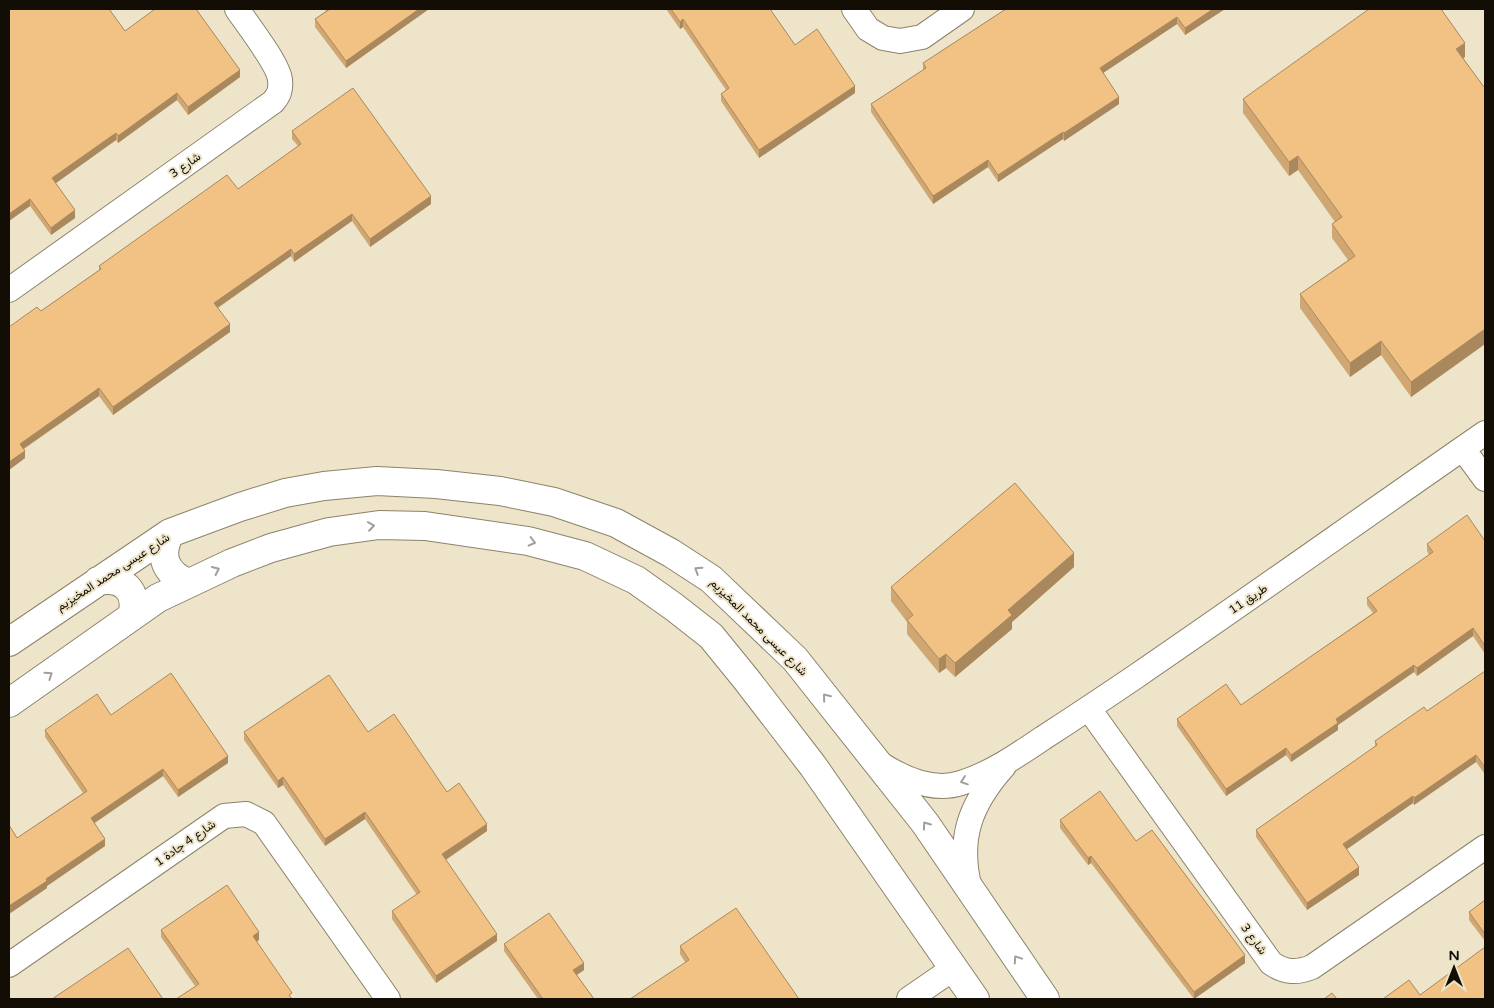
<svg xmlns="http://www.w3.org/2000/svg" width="1494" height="1008" viewBox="0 0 1494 1008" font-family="'Varela Round',Vazirmatn,sans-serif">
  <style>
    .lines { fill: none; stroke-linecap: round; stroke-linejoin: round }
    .street-casing { stroke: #8c836a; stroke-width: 26 }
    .secondary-casing { stroke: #8c836a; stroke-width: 30 }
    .street { stroke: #fff; stroke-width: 24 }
    .secondary { stroke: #fff; stroke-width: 28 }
    .wall { fill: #d0a772 }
    .shaded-wall { fill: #a9885d }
    .building { fill: #f2c285; stroke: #a9885d }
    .oneway { stroke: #a09f9b }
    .labels { text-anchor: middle; stroke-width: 4; stroke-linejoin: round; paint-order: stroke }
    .street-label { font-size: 12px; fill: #120e06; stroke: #ede4c9 }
  </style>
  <rect width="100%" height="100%" fill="#ede4c9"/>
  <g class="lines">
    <g class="street-casing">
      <path id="street" d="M 854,9 L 868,29 L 883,38 L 900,41 L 922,37 L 962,9
        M 9,290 L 273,102 C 279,95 281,90 280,80 C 279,65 247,24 237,9
        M 1463,449 L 1485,479
        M 1089,709 L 1271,963 C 1285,973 1297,973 1312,967 L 1485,847
        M 879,763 C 902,778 933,792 961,783 C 990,774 1018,755 1043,738 C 1074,718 1104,698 1135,677 C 1252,597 1368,514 1485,433
        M 970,889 C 957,839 970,804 1004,766
        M 9,965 L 224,816 L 246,814 L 264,823 L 388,999
        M 909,999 L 954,968"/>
    </g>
    <g class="secondary-casing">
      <path id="secondary" d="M 170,533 C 158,556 165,573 188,583
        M 98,581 C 123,576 139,591 132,616
        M 9,642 L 170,533 L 240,507 L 285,493 L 324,486 L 377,481 L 436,484 L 500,491 L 554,502 L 616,523 L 671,553 L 711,579 L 795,659 L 925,823 L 1045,999
        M 9,703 L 158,598 L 232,563 L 271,548 L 329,532 L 379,525 L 425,526 L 528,541 L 585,556 L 636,580 L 674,607 L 711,636 L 746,679 L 813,766 L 975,999"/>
    </g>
    <use href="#street" class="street"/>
    <use href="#secondary" class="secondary"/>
  </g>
  <path class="wall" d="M 9,9 L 125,31 L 240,77 L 188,115 L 177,100 L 118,143 L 116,140 L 55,183 L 75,218 L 51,235 L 30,206 L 9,221 Z
    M 324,9 L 429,9 L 346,68 L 315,27 L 315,19 L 326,11 Z
    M 666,9 L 770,9 L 795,45 L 855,93 L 759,158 L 721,101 L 721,94 L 726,90 L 683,27 L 680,29 Z
    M 1006,9 L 1225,9 L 1185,35 L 1177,24 L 1103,73 L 1119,104 L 1064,141 L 1063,139 L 998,182 L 988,167 L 933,204 L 871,112 L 871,104 L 923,70 L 923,63 Z
    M 1465,57 L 1463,58 L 1484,87 L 1485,87 L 1485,344 L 1411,397 L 1381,355 L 1350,377 L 1300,308 L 1300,294 L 1348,260 L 1332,238 L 1332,224 L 1335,222 L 1298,170 L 1289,176 L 1243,113 L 1243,99 Z
    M 292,131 L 431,204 L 370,247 L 352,221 L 294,262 L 291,256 L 218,308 L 230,332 L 113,415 L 99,396 L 24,449 L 25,458 L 9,470 L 9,327 L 41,311 L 99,270 L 99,266 L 238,189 L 298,146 L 292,139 Z
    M 1485,541 L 1485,654 L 1473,636 L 1417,676 L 1414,672 L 1338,725 L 1338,730 L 1291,762 L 1286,755 L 1226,796 L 1177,726 L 1177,719 L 1241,705 L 1310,657 L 1373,613 L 1367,605 L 1367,598 L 1429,555 L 1427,551 L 1427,544 Z
    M 1074,567 L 1012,622 L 1012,629 L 955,677 L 946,668 L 939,673 L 907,634 L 907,622 L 891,601 L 891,587 Z
    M 1485,671 L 1484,773 L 1476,762 L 1414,805 L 1413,803 L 1346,849 L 1359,875 L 1307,910 L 1256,837 L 1256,830 L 1375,747 L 1375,741 L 1427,711 Z
    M 111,715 L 228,763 L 178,797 L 163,776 L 95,823 L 105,846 L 47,886 L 47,888 L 9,914 L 9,825 L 17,838 L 83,793 L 45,737 L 45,730 Z
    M 244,732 L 368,732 L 447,792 L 487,831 L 446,860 L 497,941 L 436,983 L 392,919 L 392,911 L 417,895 L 365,819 L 325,846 L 283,785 L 278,788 L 244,740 Z
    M 1060,820 L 1136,841 L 1245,963 L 1194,999 L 1091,863 L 1088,865 L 1060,828 Z
    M 1485,900 L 1485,941 L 1469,920 L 1469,912 Z
    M 161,930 L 259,940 L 195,986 L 161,937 Z
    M 504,944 L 584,970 L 577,975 L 594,999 L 538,999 L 504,951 Z
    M 680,946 L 799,999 L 685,962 L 680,954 Z"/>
  <path class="shaded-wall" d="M 419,9 L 429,9 L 346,68 L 346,61 Z
    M 1213,9 L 1225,9 L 1185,35 L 1185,28 Z
    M 1177,17 L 1177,24 L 1100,75 L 1100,68 Z
    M 683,19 L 683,27 L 680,29 L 680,22 Z
    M 1465,43 L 1465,57 L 1456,63 L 1456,49 Z
    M 240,70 L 240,77 L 188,115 L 188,107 Z
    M 855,86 L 855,93 L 759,158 L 759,150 Z
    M 177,93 L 177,100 L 118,143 L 118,136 Z
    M 1119,97 L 1119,104 L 1064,141 L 1064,133 Z
    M 1063,132 L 1063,139 L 998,182 L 998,175 Z
    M 116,133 L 116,140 L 52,186 L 52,178 Z
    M 1298,156 L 1298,170 L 1289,176 L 1289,162 Z
    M 988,160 L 988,167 L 933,204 L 933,196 Z
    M 431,196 L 431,204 L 370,247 L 370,239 Z
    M 30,199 L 30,206 L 9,221 L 9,214 Z
    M 75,210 L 75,218 L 51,235 L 51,228 Z
    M 352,214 L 352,221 L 294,262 L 294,254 Z
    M 291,249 L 291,256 L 214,310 L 214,303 Z
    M 230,324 L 230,332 L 113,415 L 113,407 Z
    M 1485,329 L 1485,344 L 1411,397 L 1411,382 Z
    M 1381,341 L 1381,355 L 1350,377 L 1350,363 Z
    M 99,388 L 99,396 L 20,451 L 20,444 Z
    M 25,451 L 25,458 L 9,470 L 9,462 Z
    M 1074,553 L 1074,567 L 1012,622 L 1012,629 L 955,677 L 955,663 L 1008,610 Z
    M 1473,628 L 1473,636 L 1417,676 L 1417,668 Z
    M 946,654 L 946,668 L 939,673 L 939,659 Z
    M 1414,665 L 1414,672 L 1338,725 L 1338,730 L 1291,762 L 1291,755 L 1336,719 Z
    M 1286,748 L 1286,755 L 1226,796 L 1226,789 Z
    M 1476,755 L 1476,762 L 1414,805 L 1414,798 Z
    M 228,756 L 228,763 L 178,797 L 178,790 Z
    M 1485,765 L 1485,772 L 1484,773 L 1484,766 Z
    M 163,769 L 163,776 L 91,825 L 91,818 Z
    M 283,777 L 283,785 L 278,788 L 278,781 Z
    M 1413,796 L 1413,803 L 1343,852 L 1343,844 Z
    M 365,812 L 365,819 L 325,846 L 325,839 Z
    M 487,824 L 487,831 L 442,862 L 442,854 Z
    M 105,839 L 105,846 L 47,886 L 47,888 L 9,914 L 9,906 L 46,879 Z
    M 1091,856 L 1091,863 L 1088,865 L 1088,858 Z
    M 1359,867 L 1359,875 L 1307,910 L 1307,903 Z
    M 259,932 L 259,940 L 253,944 L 253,936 Z
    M 497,934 L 497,941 L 436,983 L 436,976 Z
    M 1245,955 L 1245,963 L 1194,999 L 1194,992 Z
    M 584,963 L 584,970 L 573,977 L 573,970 Z"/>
  <path class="building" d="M 9,9 L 109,9 L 125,31 L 155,9 L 196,9 L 240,70 L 188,107 L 177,93 L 118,136 L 116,133 L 52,178 L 75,210 L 51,228 L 30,199 L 9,214 Z
    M 330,9 L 329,9 L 419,9 L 346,61 L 315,19 Z
    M 671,9 L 770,9 L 795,45 L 817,29 L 855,86 L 759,150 L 721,94 L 729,88 L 683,19 L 680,22 Z
    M 1006,9 L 1213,9 L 1185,28 L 1177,17 L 1100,68 L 1119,97 L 1064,133 L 1063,132 L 998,175 L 988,160 L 933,196 L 871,104 L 926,68 L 923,63 Z
    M 1369,9 L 1441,9 L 1465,43 L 1456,49 L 1484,87 L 1485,87 L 1485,329 L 1411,382 L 1381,341 L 1350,363 L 1300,294 L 1355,256 L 1332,224 L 1342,217 L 1298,156 L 1289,162 L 1243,99 Z
    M 353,88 L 431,196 L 370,239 L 352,214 L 294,254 L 291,249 L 214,303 L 230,324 L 113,407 L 99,388 L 20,444 L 25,451 L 9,462 L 9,327 L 37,307 L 41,311 L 101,269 L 99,266 L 227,175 L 238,189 L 301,144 L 292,131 Z
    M 1015,483 L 1074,553 L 1008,610 L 1012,615 L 955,663 L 946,654 L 939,659 L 907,620 L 913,615 L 891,587 Z
    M 1467,515 L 1485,541 L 1485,646 L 1473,628 L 1417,668 L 1414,665 L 1336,719 L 1338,723 L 1291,755 L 1286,748 L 1226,789 L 1177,719 L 1226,684 L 1241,705 L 1310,657 L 1377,611 L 1367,598 L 1433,552 L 1427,544 Z
    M 1485,671 L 1485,765 L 1484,766 L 1476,755 L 1414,798 L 1413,796 L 1343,844 L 1359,867 L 1307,903 L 1256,830 L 1377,745 L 1375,741 L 1424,707 L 1427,711 Z
    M 171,673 L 228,756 L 178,790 L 163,769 L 91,818 L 105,839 L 46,879 L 47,881 L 9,906 L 9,825 L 17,838 L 87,791 L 45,730 L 97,694 L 111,715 Z
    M 329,675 L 368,732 L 394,714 L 447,792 L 459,783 L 487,824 L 442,854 L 497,934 L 436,976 L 392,911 L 420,892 L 365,812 L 325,839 L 283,777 L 278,781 L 244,732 Z
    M 1100,791 L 1136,841 L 1152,830 L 1245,955 L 1194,992 L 1091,856 L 1088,858 L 1060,820 Z
    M 227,885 L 259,932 L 253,936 L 292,993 L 289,995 L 292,999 L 176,999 L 199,984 L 161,930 Z
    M 1485,900 L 1485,934 L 1469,912 Z
    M 736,908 L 799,999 L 630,999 L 689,960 L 680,946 Z
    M 549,913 L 584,963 L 573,970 L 594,999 L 543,999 L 504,944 Z
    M 1485,947 L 1485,999 L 1383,999 L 1409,980 L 1420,995 Z
    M 128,948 L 163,999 L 52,999 Z
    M 1332,993 L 1337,999 L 1324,999 Z"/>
  <defs><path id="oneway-chevron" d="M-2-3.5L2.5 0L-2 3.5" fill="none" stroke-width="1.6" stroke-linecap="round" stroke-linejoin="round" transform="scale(1.25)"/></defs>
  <g class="oneway">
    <use href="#oneway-chevron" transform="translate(371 526) rotate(-8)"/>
    <use href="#oneway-chevron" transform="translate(532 542) rotate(14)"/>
    <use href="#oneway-chevron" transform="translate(216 570) rotate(-25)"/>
    <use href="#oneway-chevron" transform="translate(698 570) rotate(-147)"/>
    <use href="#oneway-chevron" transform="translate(49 675) rotate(-35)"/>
    <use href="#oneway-chevron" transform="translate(826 697) rotate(-129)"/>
    <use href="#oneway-chevron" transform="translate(964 781) rotate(161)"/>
    <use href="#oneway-chevron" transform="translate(926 825) rotate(-126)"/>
    <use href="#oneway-chevron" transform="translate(1017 959) rotate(-124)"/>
  </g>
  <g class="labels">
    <g class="street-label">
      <text transform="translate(185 165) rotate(-35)" y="4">شارع 3</text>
      <text transform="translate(113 572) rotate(-33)" y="4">شارع عيسى محمد المخيزيم</text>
      <text transform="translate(1248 599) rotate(-34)" y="4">طريق 11</text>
      <text transform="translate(759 627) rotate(45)" y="4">شارع عيسى محمد المخيزيم</text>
      <text transform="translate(185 843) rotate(-35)" y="4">شارع 4 جادة 1</text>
      <text transform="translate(1254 939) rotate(54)" y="4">شارع 3</text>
    </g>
  </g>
  <rect width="1494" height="1008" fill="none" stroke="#120e06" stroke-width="20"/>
  <g transform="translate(1454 968)" stroke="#ede4c9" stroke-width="4" paint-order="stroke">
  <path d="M0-4L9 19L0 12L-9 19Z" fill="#120e06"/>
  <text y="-8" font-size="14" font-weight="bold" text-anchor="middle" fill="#120e06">N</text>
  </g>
</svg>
